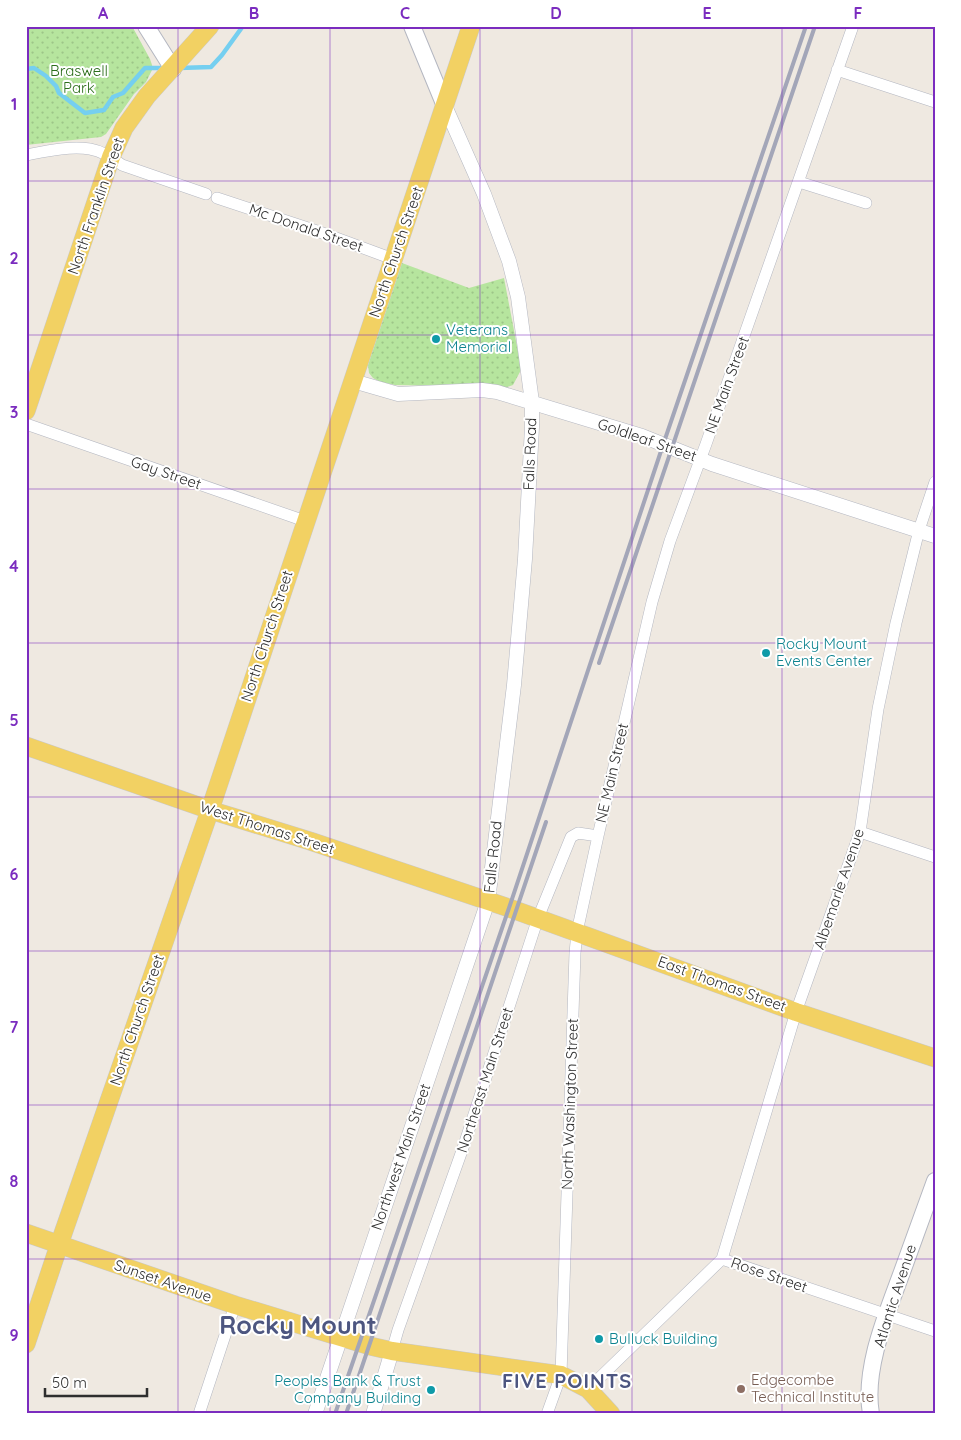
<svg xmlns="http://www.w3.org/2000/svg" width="961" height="1440" viewBox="0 0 961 1440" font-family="Quicksand,sans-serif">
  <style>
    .park { fill: url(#park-dots) }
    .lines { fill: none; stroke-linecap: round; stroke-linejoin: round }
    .stream { stroke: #75cff0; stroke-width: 4.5 }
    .minor-casing { stroke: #b4b7c1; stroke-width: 12 }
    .tertiary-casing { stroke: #b4b7c1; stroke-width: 15 }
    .secondary-casing { stroke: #b4b7c1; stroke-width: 18 }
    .primary-casing { stroke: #c9c9c9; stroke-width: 19 }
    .minor { stroke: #fff; stroke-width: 11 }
    .tertiary { stroke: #fff; stroke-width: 14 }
    .secondary { stroke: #fff; stroke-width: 16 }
    .primary { stroke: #f2d163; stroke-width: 18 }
    .rail { stroke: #a3a6b8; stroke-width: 4 }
    .grid { fill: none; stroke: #7b2cbf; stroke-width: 1; stroke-opacity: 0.55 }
    .culture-dot { fill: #0f9aa8; stroke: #fff; stroke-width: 2 }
    .education-dot { fill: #8d6e63; stroke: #fff; stroke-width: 2 }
    .labels { text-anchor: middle; stroke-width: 4; stroke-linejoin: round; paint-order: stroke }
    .park-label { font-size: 15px; fill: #2c6e1b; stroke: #fff }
    .street-label { font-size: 15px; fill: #2e2e2e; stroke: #fff }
    .culture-label { font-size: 15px; fill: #0d838f; stroke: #fff; text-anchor: start }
    .education-label { font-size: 15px; fill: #785e54; stroke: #fff; text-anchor: start }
    .district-label { font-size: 20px; font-weight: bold; letter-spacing: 1px; fill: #4d5680; stroke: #fff }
    .town-label { font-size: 25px; font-weight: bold; fill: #4d5680; stroke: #fff }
    .neatline { fill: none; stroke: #7b2cbf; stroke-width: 2 }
    .grid-label { font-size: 16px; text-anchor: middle; font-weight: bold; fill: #7b2cbf }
  </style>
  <defs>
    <pattern id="park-dots" width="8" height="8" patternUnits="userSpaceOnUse" patternTransform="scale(1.25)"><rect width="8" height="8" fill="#b6e59e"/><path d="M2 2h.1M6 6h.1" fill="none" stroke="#9dc588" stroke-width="1.8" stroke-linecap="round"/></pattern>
  </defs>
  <rect width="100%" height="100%" fill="#efe9e1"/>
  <path class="park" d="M 26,26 L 132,26 L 150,59 L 153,68 L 146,82 L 134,94 L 106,134 L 101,137 L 26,145 Z
    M 402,263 L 469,288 L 504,278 L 520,362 L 521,370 L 513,385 L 507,387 L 395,385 L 380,382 L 373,378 L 369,373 L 368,365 Z"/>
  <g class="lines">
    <path class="stream" d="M 179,68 L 211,67 L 222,55 L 243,26
      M 26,69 L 34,68 L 46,76 L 56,86 L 59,93 L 85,113 L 104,110 L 113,97 L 123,93 L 145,68 L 167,68"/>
    <g class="minor-casing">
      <path id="minor" d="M 837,70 L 935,102
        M 26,155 C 47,151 69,146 90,149 C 101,151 113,158 122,165 L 206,194
        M 799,182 L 866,203
        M 217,198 L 317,231 L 393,259
        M 26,424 L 305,521
        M 860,832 L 935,857
        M 722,1259 L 796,1012 L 860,832 L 878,709 L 896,623 L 919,530 L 935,482
        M 392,1351 L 398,1330 L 464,1145 L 538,918 L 571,837 L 578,833 L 598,836
        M 588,1389 L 722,1259 L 935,1331
        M 199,1414 L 235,1305
        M 547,1414 L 561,1375 L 575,953 L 577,932 L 598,836 L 652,602 L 670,541 L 706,444 L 853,26"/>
    </g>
    <g class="tertiary-casing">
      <path id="tertiary" d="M 353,381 L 398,394 L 482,390 L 497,392 L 642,436 L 712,464 L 935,536
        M 315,1414 L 488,901 L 514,685 L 525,559 L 532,427 L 532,402 L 518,297 L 509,261 L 484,194 L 445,106
        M 373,1414 L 392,1351"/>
    </g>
    <g class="secondary-casing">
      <path id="secondary" d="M 146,26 L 173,69
        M 412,26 L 445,106
        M 871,1414 C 863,1369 887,1313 902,1272 C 913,1241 924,1211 935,1181"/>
    </g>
    <g class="primary-casing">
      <path id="primary" d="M 26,411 L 111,157 L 124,128 L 147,96 L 210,26
        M 26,746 L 210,810 L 310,841 L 509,908 L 796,1012 L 935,1058
        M 26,1233 L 235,1305 L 370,1346 L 392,1351 L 561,1375 L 588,1389 L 611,1414
        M 26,1344 L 59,1245 L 210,810 L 471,26"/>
    </g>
    <use href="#minor" class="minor"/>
    <use href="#tertiary" class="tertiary"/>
    <use href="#secondary" class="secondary"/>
    <use href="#primary" class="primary"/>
    <path class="rail" d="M 599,663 L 815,26
      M 335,1414 L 509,908 L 663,445 L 806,26
      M 346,1414 L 546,822"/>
  </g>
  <path class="grid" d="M 178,26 L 178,1414M 330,26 L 330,1414M 480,26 L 480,1414M 632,26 L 632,1414M 782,26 L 782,1414M 26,181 L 935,181M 26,335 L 935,335M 26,489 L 935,489M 26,643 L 935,643M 26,797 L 935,797M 26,951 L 935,951M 26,1105 L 935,1105M 26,1259 L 935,1259"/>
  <g class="culture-dot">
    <circle cx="436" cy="339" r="5"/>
    <circle cx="766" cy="653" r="5"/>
    <circle cx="599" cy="1339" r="5"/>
    <circle cx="431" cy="1390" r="5"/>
  </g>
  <circle class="education-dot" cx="741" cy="1389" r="5"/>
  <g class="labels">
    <g class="park-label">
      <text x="79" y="76">Braswell<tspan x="79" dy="17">Park</tspan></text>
    </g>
    <g class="street-label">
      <text transform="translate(96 206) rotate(-71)" y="5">North Franklin Street</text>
      <text transform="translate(306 228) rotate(19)" y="5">Mc Donald Street</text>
      <text transform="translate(396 252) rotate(-71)" y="5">North Church Street</text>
      <text transform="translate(727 385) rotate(-70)" y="5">NE Main Street</text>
      <text transform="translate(647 440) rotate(19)" y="5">Goldleaf Street</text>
      <text transform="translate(530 454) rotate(-88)" y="5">Falls Road</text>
      <text transform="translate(166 473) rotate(19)" y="5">Gay Street</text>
      <text transform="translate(267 636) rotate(-72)" y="5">North Church Street</text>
      <text transform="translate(612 773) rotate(-77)" y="5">NE Main Street</text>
      <text transform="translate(267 828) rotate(18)" y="5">West Thomas Street</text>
      <text transform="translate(493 857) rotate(-84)" y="5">Falls Road</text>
      <text transform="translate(839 889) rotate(-71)" y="5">Albemarle Avenue</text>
      <text transform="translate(722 984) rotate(20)" y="5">East Thomas Street</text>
      <text transform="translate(137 1020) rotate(-71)" y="5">North Church Street</text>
      <text transform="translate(485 1080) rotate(-72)" y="5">Northeast Main Street</text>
      <text transform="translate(570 1104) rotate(-88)" y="5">North Washington Street</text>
      <text transform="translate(401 1157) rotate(-71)" y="5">Northwest Main Street</text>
      <text transform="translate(769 1275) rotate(19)" y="5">Rose Street</text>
      <text transform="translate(163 1281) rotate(19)" y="5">Sunset Avenue</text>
      <text transform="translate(895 1296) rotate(-72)" y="5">Atlantic Avenue</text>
    </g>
    <g class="culture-label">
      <text x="446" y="335">Veterans<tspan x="446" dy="17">Memorial</tspan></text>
      <text x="776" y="649">Rocky Mount<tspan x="776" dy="17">Events Center</tspan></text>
      <text x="609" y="1344">Bulluck Building</text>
      <text x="421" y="1386" text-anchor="end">Peoples Bank &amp; Trust<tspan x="421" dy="17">Company Building</tspan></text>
    </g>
    <g class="education-label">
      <text x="751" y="1385">Edgecombe<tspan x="751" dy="17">Technical Institute</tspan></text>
    </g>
    <g class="district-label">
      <text x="567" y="1388">FIVE POINTS</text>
    </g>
    <g class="town-label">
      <text x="298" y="1334">Rocky Mount</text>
    </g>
  </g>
  <rect width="961" height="1440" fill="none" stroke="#ffffff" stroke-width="55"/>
  <path d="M45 1388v8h102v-8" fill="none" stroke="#2e2e2e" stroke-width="2.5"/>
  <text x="52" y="1388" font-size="15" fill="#2e2e2e" stroke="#ffffff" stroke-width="4" paint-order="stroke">50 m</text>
  <rect x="28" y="28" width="906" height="1384" class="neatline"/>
  <g class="grid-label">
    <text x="103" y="19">A</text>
    <text x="254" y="19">B</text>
    <text x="405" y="19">C</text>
    <text x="556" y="19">D</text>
    <text x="707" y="19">E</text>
    <text x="858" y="19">F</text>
    <text x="14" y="110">1</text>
    <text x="14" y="264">2</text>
    <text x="14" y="418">3</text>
    <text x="14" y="572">4</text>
    <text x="14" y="726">5</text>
    <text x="14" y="880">6</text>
    <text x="14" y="1033">7</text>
    <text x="14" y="1187">8</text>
    <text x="14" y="1341">9</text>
  </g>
</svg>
